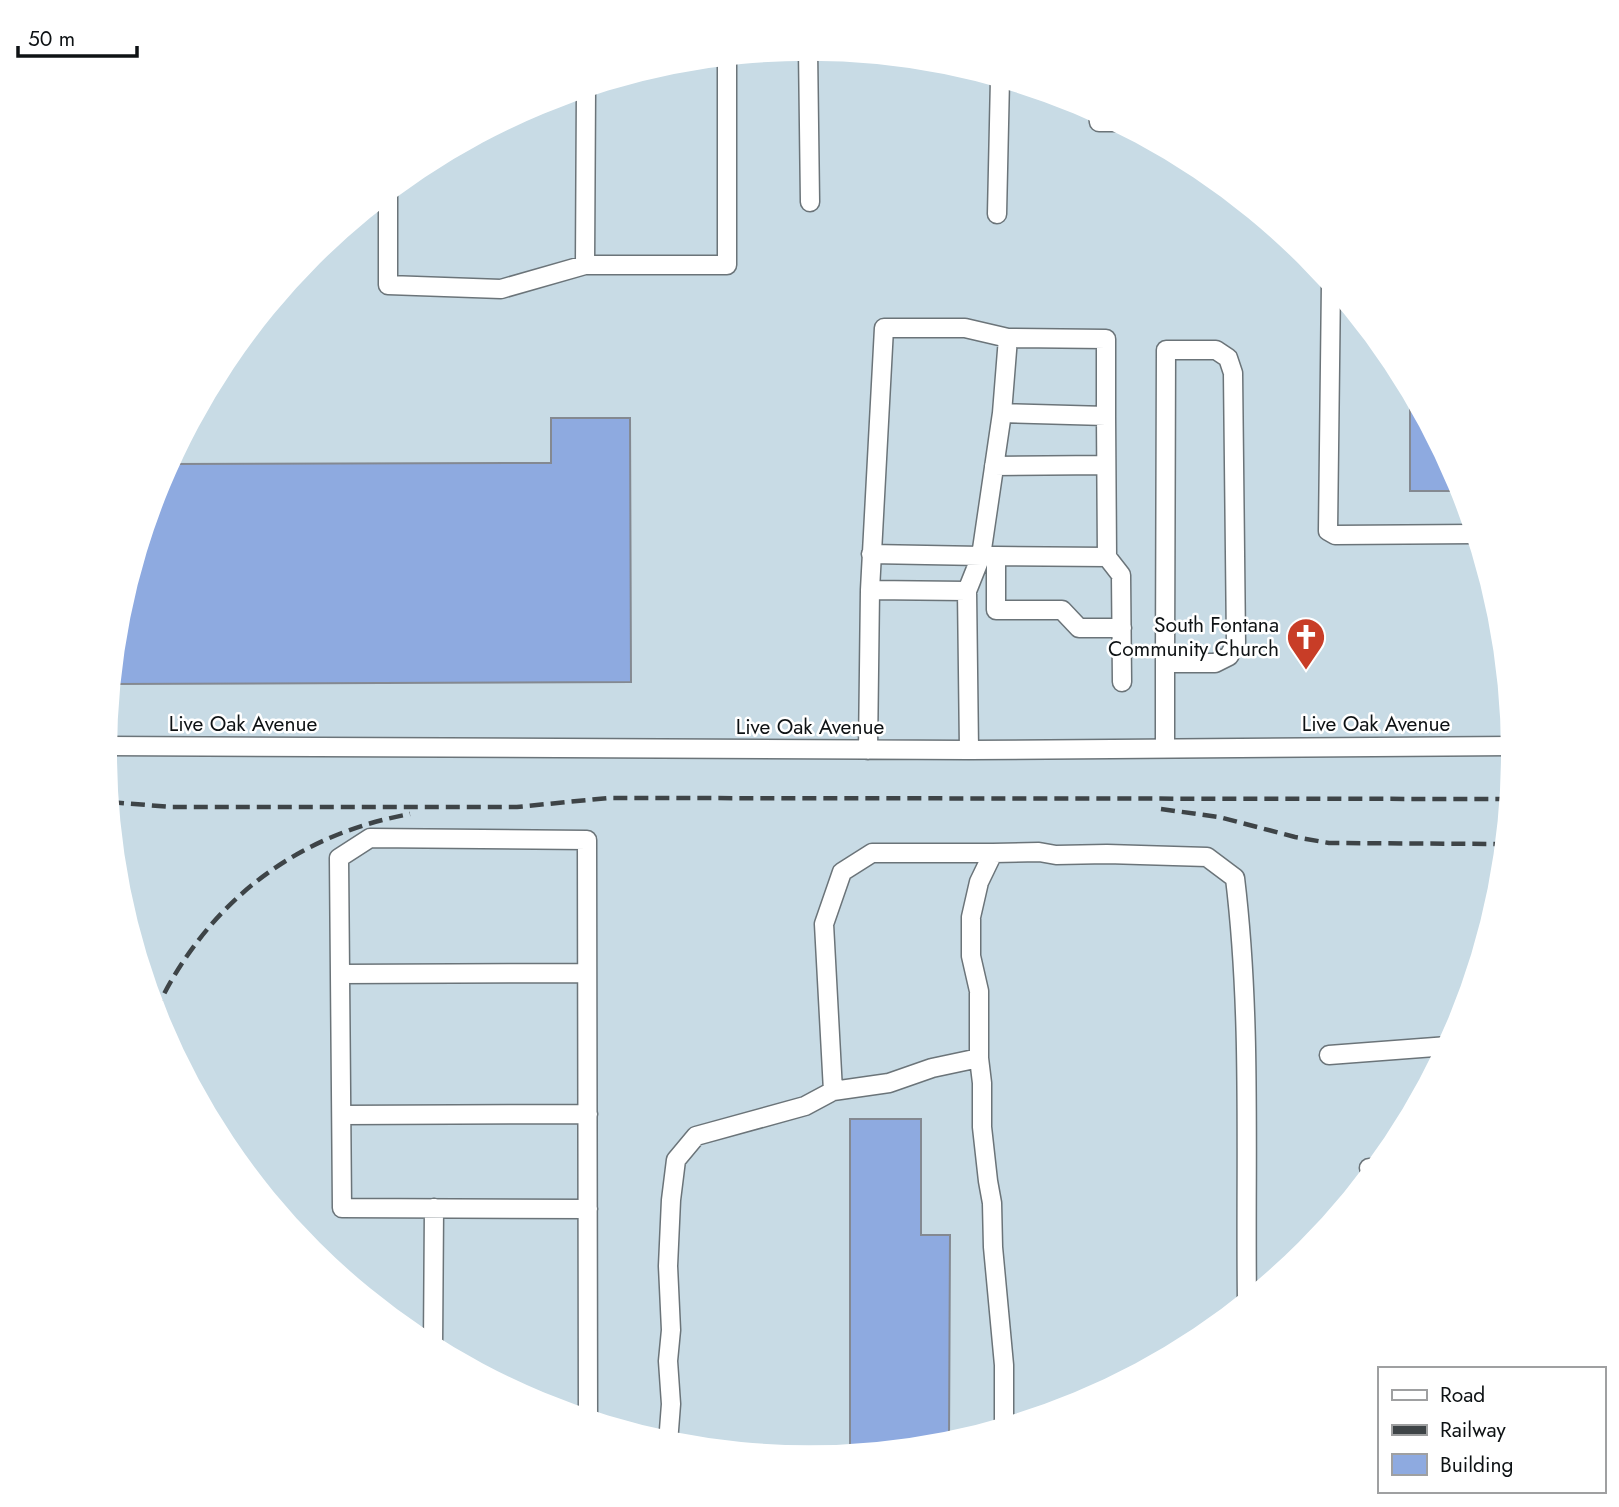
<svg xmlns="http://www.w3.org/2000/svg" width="1619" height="1507" viewBox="0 0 1619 1507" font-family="Jost,sans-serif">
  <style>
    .built { fill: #c8dbe5 }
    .building { fill: #8eaae0; stroke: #848991; stroke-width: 2 }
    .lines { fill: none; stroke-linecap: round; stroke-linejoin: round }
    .minor-casing { stroke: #6b7479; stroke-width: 21 }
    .minor { stroke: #fff; stroke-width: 18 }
    .rail { stroke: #3e4447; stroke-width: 4.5; stroke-dasharray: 14 7; stroke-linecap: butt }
    .labels { text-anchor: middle; stroke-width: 5; stroke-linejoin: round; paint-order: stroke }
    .poi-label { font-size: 21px; fill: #0e1214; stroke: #fff; text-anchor: end }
    .street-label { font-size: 21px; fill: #0e1214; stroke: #fff }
  </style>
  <rect width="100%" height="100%" fill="#dde7ed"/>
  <path class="built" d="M107 753a702 702 0 1 1 1404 0a702 702 0 1 1-1404 0Z"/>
  <path class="building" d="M 1410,390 L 1461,484 L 1463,491 L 1410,491 Z
    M 551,418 L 630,418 L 631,682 L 112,684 L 119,616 L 159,484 L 169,464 L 551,463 Z
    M 850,1119 L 921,1119 L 921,1235 L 950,1235 L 949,1444 L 947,1445 L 850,1454 Z"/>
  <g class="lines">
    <g class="minor-casing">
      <path id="minor" d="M 808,49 L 810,202
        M 1098,113 L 1099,122 L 1115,122
        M 388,193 L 388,285 L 501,289 L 585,265 L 727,265 L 727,57
        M 997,214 L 1000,79
        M 585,265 L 586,89
        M 1331,283 L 1328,531 L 1335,535 L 1476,534
        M 1002,413 L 1008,338 L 1106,339 L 1106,416
        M 994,466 L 1106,465
        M 871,554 L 981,556 L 996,556 L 1107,557 L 1106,416 L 1002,413 L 981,556 L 967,591
        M 996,556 L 996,610 L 1062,610 L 1079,628 L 1122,628
        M 1107,557 L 1121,575 L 1122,682
        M 870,590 L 884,328 L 965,328 L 1008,338
        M 1165,663 L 1166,350 L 1216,350 L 1228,358 L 1233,373 L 1236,643 L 1229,656 L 1215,663 L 1165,663 L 1165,748
        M 106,746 L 969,750 L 1513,746
        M 868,750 L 870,590 L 967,591 L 969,750
        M 340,974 L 587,973
        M 1329,1055 L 1448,1046
        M 979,1058 L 979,991 L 971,956 L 971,917 L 979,882 L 993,853 L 1039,852 L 1056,855 L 1107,854 L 1207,857 L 1235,878 C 1252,1018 1245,1160 1247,1301
        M 833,1091 L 824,924 L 842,872 L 872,853 L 993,853
        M 342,1115 L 588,1114
        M 1369,1168 L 1376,1168
        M 588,1209 L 342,1208 L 339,858 L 370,838 L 587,840 L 588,1419
        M 433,1347 L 434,1208
        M 668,1443 L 671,1404 L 668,1361 L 671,1330 L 668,1266 L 671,1200 L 676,1160 L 696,1136 L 805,1106 L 833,1091 L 889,1083 L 932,1068 L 979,1058 L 982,1083 L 982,1127 L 988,1181 L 992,1203 L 993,1247 L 1004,1365 L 1004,1427"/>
    </g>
    <use href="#minor" class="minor"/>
    <path class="rail" d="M 110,802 L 171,807 L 517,807 L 608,798 L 1509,799
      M 1161,809 L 1219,817 L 1295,837 L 1329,843 L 1505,844
      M 155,1012 C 205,905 293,835 410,814"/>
  </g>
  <defs>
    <g id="church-pin" transform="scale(2.0125)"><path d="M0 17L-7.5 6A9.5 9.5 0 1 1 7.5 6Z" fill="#c83d27" stroke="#fff"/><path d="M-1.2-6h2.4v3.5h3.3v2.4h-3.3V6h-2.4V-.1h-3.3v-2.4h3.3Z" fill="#fff"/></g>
  </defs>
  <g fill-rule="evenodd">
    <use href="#church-pin" x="1306" y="637"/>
  </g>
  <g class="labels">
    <g class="poi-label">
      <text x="1279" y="632">South Fontana<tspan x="1279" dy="24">Community Church</tspan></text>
    </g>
    <g class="street-label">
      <text x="243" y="731">Live Oak Avenue</text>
      <text x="1376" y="731">Live Oak Avenue</text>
      <text x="810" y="734">Live Oak Avenue</text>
    </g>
  </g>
  <path d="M0 0H1619V1507H0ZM117 753a692 692 0 1 1 1384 0a692 692 0 1 1-1384 0Z" fill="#fff" fill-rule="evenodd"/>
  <rect x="1378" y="1367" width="228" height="126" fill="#ffffff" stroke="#9fa0a1" stroke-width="2"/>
  <rect x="1392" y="1390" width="35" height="10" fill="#ffffff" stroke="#9fa0a1" stroke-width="2"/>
  <text x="1440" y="1402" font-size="21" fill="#0e1214">Road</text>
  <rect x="1392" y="1425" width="35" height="10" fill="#3e4447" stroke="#9fa0a1" stroke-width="2"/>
  <text x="1440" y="1437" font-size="21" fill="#0e1214">Railway</text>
  <rect x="1392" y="1454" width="35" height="21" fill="#8eaae0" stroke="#9fa0a1" stroke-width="2"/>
  <text x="1440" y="1472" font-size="21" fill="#0e1214">Building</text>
  <path d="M18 46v10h119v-10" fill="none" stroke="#0e1214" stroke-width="3.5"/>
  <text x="28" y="46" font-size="21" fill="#0e1214" stroke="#ffffff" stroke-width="5" paint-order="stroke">50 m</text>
</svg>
